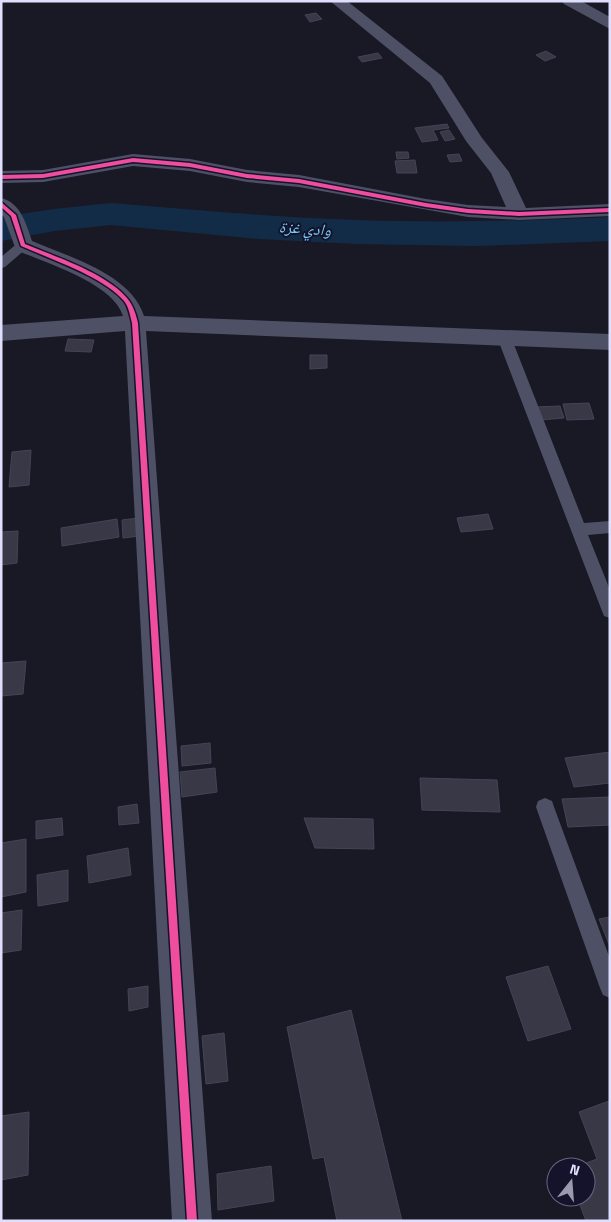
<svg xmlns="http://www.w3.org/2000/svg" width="611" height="1222" viewBox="0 0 611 1222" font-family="'Titillium Web','Noto Naskh Arabic',sans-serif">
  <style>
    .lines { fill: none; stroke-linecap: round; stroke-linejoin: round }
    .river { fill: #122c48; fill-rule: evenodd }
    .building { fill: #383846; stroke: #454457 }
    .service { fill: #4e5065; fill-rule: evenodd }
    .minor { fill: #4e5065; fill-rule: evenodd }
    .cycleway-casing { stroke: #14132b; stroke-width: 3 }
    .cycleway { fill: #ef4d9e; fill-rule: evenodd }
    .labels { text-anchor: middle; stroke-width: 4; stroke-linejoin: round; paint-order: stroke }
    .far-water-label { font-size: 16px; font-style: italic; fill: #73ccf6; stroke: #14132b }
  </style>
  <rect width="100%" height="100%" fill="#191925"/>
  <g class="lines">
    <path class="river" d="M 111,203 C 193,210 274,217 356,220 C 441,223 525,221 610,217 L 610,241 L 479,246 L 357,244 L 259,239 L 111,225 L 54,231 L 1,241 L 1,217 L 54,209 Z"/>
  </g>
  <path class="building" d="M 316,13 L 322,19 L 310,22 L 305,15 Z
    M 546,51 L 556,57 L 545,61 L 536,55 Z
    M 378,53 L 382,58 L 362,62 L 358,57 Z
    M 447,124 L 449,128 L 433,130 L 438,140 L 422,142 L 415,128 Z
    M 449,130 L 455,139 L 445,141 L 440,132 Z
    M 396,152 L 408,152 L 409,158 L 397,159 Z
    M 459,154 L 462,161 L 450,162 L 447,155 Z
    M 415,160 L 417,173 L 397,173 L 395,161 Z
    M 68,339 L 94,340 L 91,352 L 65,351 Z
    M 310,355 L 327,355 L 327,368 L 310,369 Z
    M 589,403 L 594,419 L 567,420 L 563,404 Z
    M 560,406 L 564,418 L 540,420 L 536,407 Z
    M 31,450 L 29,485 L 9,487 L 12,452 Z
    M 488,514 L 493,529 L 461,532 L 457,518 Z
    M 138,518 L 140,536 L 123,538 L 122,520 Z
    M 117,519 L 119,537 L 62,546 L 61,528 Z
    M 18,531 L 17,563 L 1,565 L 1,532 Z
    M 26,661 L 23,694 L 1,696 L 1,663 Z
    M 210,743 L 211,763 L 182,766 L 181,746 Z
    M 610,752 L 610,783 L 574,787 L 565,758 Z
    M 215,768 L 217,792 L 182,797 L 180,772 Z
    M 420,778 L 497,780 L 500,812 L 422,810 Z
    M 610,797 L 610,825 L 568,827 L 562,799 Z
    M 137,804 L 139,823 L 119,825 L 118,807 Z
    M 62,818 L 63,835 L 36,839 L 36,821 Z
    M 304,818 L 373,819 L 374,849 L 315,848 Z
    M 26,839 L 26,892 L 1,897 L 1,843 Z
    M 128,848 L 131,875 L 89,883 L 87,856 Z
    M 68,870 L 68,901 L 38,906 L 37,875 Z
    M 22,910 L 21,950 L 1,953 L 1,913 Z
    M 610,917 L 610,947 L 599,919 Z
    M 548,966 L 571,1029 L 528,1041 L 506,977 Z
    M 148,986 L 148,1007 L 129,1011 L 128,989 Z
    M 351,1010 L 402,1221 L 337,1221 L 324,1157 L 313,1159 L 287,1027 Z
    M 224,1033 L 228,1081 L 206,1084 L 202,1036 Z
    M 609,1101 L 610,1221 L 586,1221 L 577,1197 L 586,1197 L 586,1167 L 575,1167 L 597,1159 L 579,1112 Z
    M 29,1112 L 28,1175 L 1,1180 L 1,1116 Z
    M 271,1166 L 274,1201 L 218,1210 L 217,1174 Z"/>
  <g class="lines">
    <path class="service" d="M 23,241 L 29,245 L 27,248 L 5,267 L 1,268 L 1,257 L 19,242 Z
      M 504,332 L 509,334 L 511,337 L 584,523 L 610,521 L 610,533 L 588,535 L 610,590 L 610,618 L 604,616 L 602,611 L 497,337 L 499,334 Z
      M 545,798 L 552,801 L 554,807 L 610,959 L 610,998 L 603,995 L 600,988 L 536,807 L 538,801 Z"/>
    <path class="minor" d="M 330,1 L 347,1 L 442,76 L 482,138 L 509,172 L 526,208 L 610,204 L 610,216 L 519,220 L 468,217 L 299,187 L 247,182 L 190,171 L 133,166 L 43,182 L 1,183 L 1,171 L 43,170 L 133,154 L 190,159 L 247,170 L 299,175 L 426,199 L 468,205 L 506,207 L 491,173 L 466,141 L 430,83 Z
      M 562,1 L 581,1 L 610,17 L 610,29 L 564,4 Z
      M 1,198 C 21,203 26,224 32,241 C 69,257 131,274 144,316 L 610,334 L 610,350 L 146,331 L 212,1221 L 172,1221 L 125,331 L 1,341 L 1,325 L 123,316 C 113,283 46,263 16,250 L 4,217 L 1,215 Z"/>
    <g class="cycleway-casing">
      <path id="cycleway" d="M 133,158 L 190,163 L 247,174 L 299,179 L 426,203 L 468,209 L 519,212 L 610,208 L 610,212 L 519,216 L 468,213 L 426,207 L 299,183 L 247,178 L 190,167 L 133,162 L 43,178 L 1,179 L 1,175 L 43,174 Z
        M 1,202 L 16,215 L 25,244 C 56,257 106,273 127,298 C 133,305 136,314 138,323 L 197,1221 L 187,1221 L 132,323 C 130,316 129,307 124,301 C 104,277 50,259 21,246 L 11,216 L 1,207 Z"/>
    </g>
    <use href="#cycleway" class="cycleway"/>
  </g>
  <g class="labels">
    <g class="far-water-label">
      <text transform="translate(305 228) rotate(4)" y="6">وادي غزة</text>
    </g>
  </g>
  <rect width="611" height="1222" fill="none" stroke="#dfdffd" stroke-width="5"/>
  <g transform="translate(571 1182) rotate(17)"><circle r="24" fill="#14132b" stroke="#65657f"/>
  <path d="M0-4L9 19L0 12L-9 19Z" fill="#9a9ab1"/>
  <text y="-8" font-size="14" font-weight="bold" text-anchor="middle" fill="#dfdffd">N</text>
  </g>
</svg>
